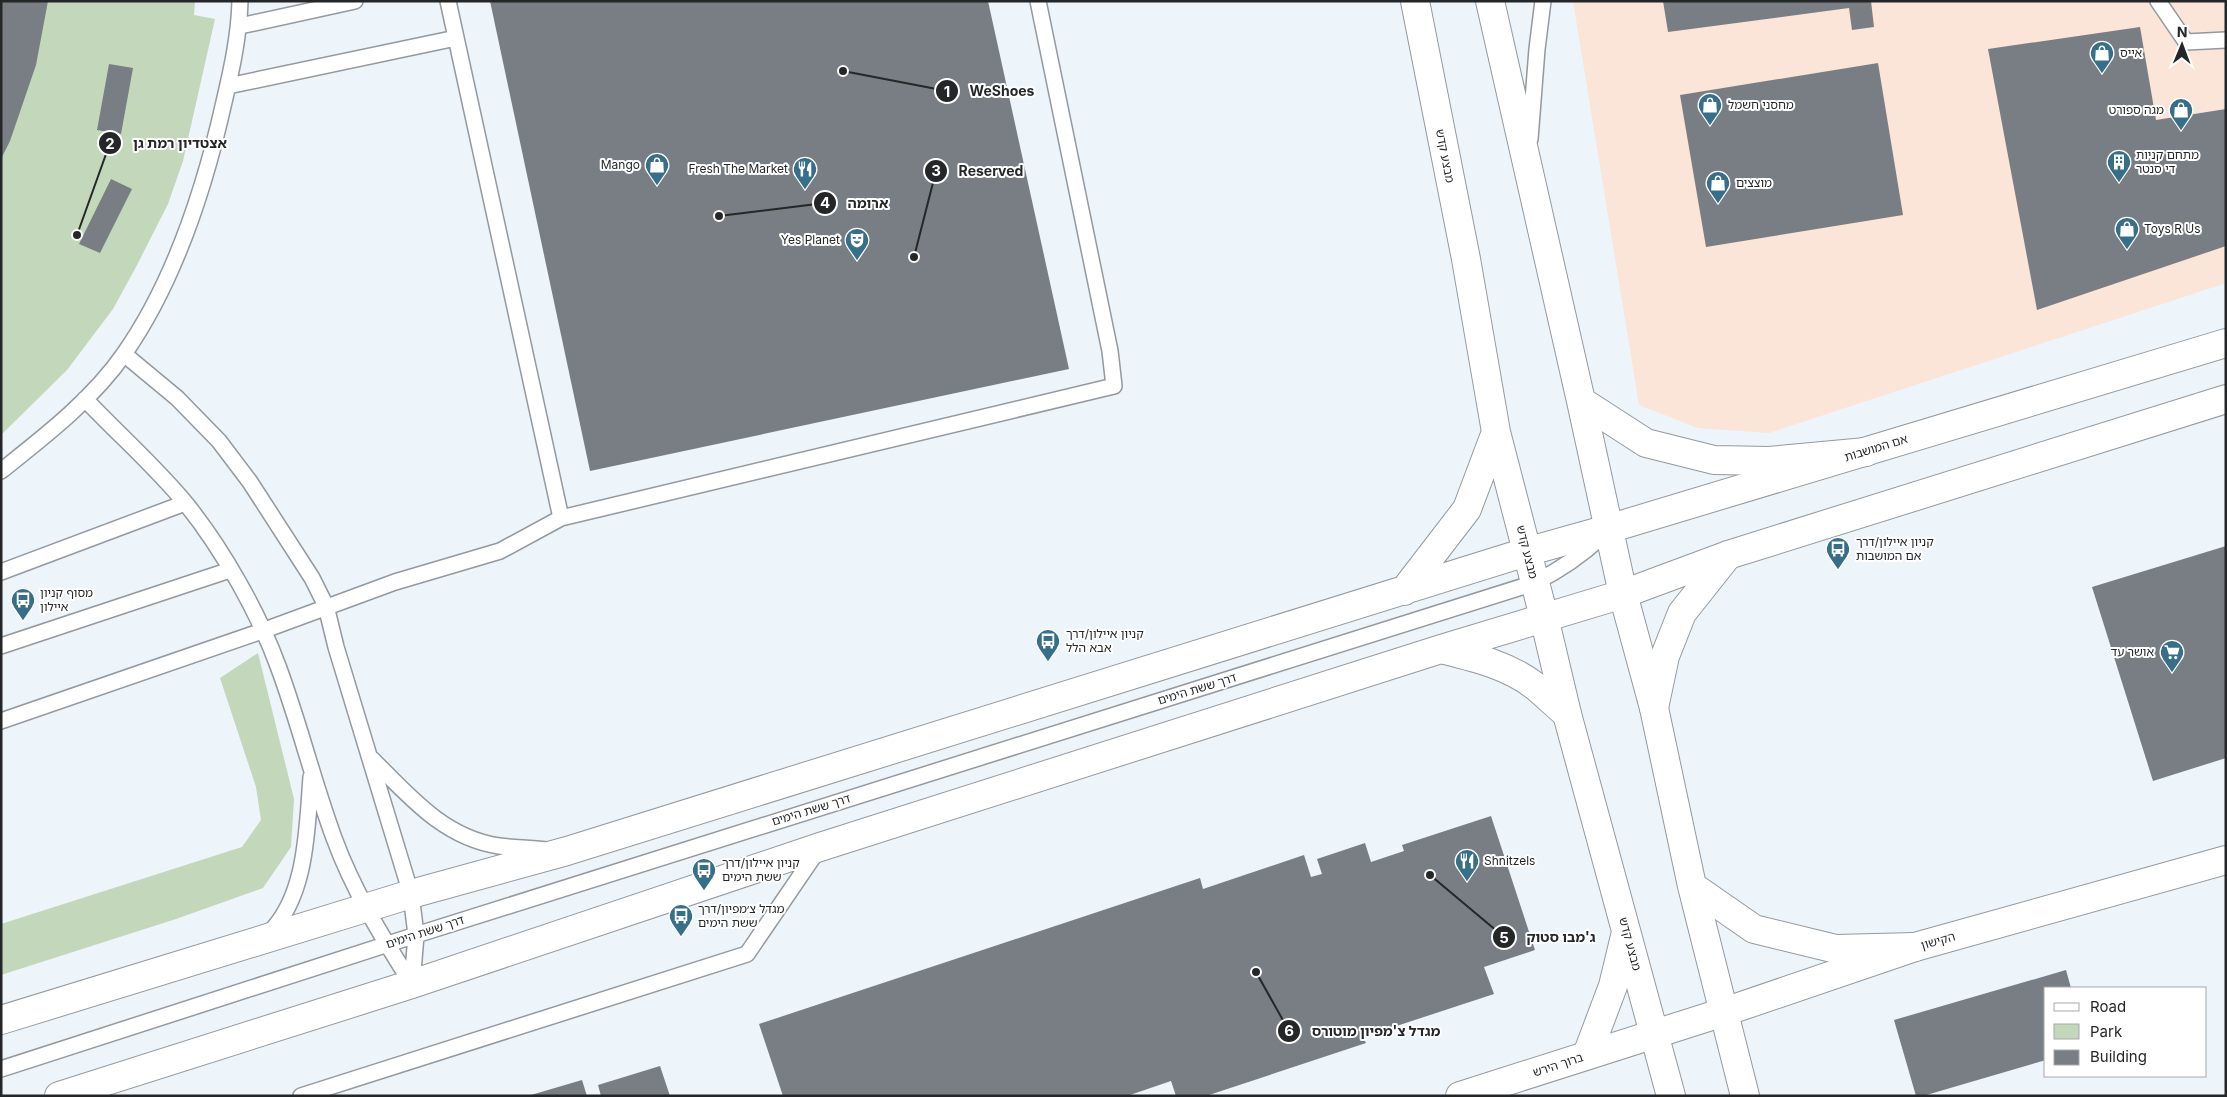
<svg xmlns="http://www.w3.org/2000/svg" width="2227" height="1097" viewBox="0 0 2227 1097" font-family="Inter,'Noto Sans Hebrew',sans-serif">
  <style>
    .commercial { fill: #fbe4d8 }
    .green { fill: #c3d7bb }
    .building { fill: #787e83 }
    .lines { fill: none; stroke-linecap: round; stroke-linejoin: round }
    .service-casing { stroke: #93999f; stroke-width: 18 }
    .minor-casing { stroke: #93999f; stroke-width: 30 }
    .tertiary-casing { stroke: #93999f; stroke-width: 30 }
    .secondary-casing { stroke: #93999f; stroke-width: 30 }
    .primary-casing { stroke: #93999f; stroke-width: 30 }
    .service { stroke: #fff; stroke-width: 15 }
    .minor { stroke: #fff; stroke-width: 28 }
    .tertiary { stroke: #fff; stroke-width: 28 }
    .secondary { stroke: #fff; stroke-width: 28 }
    .primary { stroke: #fff; stroke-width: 28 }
    .labels { text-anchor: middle; stroke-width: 4; stroke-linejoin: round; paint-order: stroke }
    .poi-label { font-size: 12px; fill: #242628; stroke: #fff; text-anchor: start }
    .street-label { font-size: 12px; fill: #242628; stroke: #fff }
    .leader { fill: none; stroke: #242628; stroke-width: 2 }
    .callout-dot { fill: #242628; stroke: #fff; stroke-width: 2 }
    .mark-label { font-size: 15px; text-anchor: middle; font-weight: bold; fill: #fff }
    .callout-label { font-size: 14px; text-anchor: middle; font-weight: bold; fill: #242628; stroke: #fff; stroke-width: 4; stroke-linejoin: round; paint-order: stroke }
  </style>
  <rect width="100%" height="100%" fill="#edf4fa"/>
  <path class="commercial" d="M 1573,1 L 2226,1 L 2226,283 L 1769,433 L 1698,428 L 1639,405 Z"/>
  <path class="green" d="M 1,1 L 195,1 L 194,15 L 215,19 L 183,161 L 168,204 L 136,267 L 113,309 L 67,370 L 1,435 Z
    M 258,653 L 294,799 L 291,847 L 263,888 L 176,919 L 1,975 L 1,924 L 242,847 L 261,820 L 256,787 L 220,678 Z"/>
  <path class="building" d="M 1,1 L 48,1 L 36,65 L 10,141 L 1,159 Z
    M 490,1 L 988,1 L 1069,369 L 590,471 Z
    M 1663,1 L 1871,1 L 1874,27 L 1852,30 L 1849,8 L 1668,32 Z
    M 2140,27 L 2156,120 L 2226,109 L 2226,246 L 2037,310 L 1988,49 Z
    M 1878,63 L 1903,215 L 1706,247 L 1680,95 Z
    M 109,64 L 133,68 L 121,134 L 97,130 Z
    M 111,179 L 132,189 L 100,253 L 79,244 Z
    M 2226,546 L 2226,758 L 2153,781 L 2092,587 Z
    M 1491,816 L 1535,950 L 1484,967 L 1494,994 L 1363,1037 L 1366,1043 L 1206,1096 L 1176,1096 L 1171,1081 L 1127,1096 L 783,1096 L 759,1024 L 1200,878 L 1203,889 L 1304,855 L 1311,877 L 1322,874 L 1317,859 L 1365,843 L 1371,862 L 1404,851 L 1402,845 Z
    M 2066,970 L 2071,988 L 2046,988 L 2046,1060 L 1923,1096 L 1916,1096 L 1894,1020 Z
    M 660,1066 L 670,1096 L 601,1096 L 598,1085 Z
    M 582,1080 L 587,1096 L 531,1096 L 531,1095 Z"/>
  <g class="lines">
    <g class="service-casing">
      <path id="service" d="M 448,1 L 561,518
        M 2158,1 L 2186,42 L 2226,40
        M 240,26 L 355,1
        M 228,86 L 456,38
        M 1530,139 L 1537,49 L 1543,1
        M 124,354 L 177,398 L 219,441 L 250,482 L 312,578 L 326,606 L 336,647 L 411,894 L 416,935 L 412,984
        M 85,399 C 117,433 158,469 187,505 C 223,550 258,612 278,666 C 299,722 313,781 334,838 C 353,890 382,937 412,984
        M 1,471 C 45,436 92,400 124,354 C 175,281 205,187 224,102 C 232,68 239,36 240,1
        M 1,572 L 185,503
        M 1,646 L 230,570
        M 1,721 L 262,631 L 395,582 L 500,551 L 561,518 L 1114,386 L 1110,351 L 1038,1
        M 372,759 C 409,796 444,838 499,846 C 515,848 530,848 546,850
        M 268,934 C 307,897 307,828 311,777
        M 1,1069 L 416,935 L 1534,583 C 1560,570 1581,556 1602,536
        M 301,1096 L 747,954 L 818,850"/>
    </g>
    <g class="minor-casing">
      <path id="minor" d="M 1460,1096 L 1724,1012 L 1915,947 L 2226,860"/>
    </g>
    <g class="tertiary-casing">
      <path id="tertiary" d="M 1623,594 L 1654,708 L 1692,886 L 1745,1096
        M 1544,617 L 1567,714 L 1671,1096
        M 1692,886 L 1754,929 L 1836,949 L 1915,947
        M 1587,1055 L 1613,986 L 1626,932"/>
    </g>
    <g class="secondary-casing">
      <path id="secondary" d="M 1526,552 L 1608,529 L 2226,343
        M 1623,594 L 1728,555 L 2226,399
        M 1654,708 L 1665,656 L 1682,613 L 1728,555"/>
    </g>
    <g class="primary-casing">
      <path id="primary" d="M 1415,1 L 1466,259 L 1496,432 L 1544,617
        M 1581,401 L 1646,443 L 1714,460 L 1769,461 L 1866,452
        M 1404,591 L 1467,509 L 1496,432
        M 1441,649 C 1473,657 1508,665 1535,686 C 1546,695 1556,705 1567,714
        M 1,1020 L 411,894 L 567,851 L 1526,552
        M 59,1096 L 412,984 L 820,847 L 1441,649 L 1623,594 L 1581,401 L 1490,1"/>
    </g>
    <use href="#service" class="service"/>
    <use href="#minor" class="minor"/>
    <use href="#tertiary" class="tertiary"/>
    <use href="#secondary" class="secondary"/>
    <use href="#primary" class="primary"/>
  </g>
  <defs>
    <g id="shop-pin" transform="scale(1.25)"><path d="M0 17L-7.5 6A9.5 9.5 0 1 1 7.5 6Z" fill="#376e88" stroke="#fff"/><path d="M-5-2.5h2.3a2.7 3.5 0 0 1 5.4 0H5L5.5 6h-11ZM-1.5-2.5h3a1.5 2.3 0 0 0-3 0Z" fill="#fff"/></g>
    <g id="building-pin" transform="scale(1.25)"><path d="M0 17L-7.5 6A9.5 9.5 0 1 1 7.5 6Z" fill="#376e88" stroke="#fff"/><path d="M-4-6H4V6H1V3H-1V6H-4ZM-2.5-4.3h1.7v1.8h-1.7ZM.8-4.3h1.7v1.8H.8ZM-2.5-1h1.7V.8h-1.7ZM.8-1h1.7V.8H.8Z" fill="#fff"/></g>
    <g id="restaurant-pin" transform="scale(1.25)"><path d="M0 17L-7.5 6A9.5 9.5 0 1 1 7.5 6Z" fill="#376e88" stroke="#fff"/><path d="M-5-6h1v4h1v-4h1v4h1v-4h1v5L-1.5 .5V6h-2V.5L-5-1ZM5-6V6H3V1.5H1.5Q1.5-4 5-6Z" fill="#fff"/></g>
    <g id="theatre-pin" transform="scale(1.25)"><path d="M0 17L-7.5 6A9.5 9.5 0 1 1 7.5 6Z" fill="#376e88" stroke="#fff"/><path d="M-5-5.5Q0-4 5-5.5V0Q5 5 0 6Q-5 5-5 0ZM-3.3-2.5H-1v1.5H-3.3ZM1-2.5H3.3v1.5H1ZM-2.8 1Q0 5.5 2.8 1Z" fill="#fff"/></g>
    <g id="bus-pin" transform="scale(1.25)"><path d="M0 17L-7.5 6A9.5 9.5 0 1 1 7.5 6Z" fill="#376e88" stroke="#fff"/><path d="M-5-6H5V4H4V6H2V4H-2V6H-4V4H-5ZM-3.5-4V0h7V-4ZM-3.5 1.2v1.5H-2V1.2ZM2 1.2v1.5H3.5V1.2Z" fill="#fff"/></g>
    <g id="supermarket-pin" transform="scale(1.25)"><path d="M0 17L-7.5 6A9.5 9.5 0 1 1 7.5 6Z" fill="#376e88" stroke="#fff"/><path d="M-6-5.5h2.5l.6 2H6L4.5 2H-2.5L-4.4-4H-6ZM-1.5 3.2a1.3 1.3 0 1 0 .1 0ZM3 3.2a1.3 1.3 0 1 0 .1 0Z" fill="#fff"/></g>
  </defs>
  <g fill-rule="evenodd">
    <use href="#shop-pin" x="2102" y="53"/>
    <use href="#shop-pin" x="1710" y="105"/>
    <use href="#shop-pin" x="2181" y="110"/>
    <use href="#building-pin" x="2119" y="162"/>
    <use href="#shop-pin" x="657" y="165"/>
    <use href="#restaurant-pin" x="805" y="169"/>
    <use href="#shop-pin" x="1718" y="183"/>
    <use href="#shop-pin" x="2127" y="229"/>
    <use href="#theatre-pin" x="857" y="240"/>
    <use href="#bus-pin" x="1838" y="549"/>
    <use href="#bus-pin" x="23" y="600"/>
    <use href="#bus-pin" x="1048" y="641"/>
    <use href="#supermarket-pin" x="2172" y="652"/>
    <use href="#restaurant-pin" x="1467" y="861"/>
    <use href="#bus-pin" x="704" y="870"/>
    <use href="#bus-pin" x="681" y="916"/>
  </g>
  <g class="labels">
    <g class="poi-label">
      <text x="2120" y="57">אייס</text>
      <text x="1728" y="109">מחסני חשמל</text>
      <text x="2164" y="114" text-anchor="end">מגה ספורט</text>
      <text x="2136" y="159">מתחם קניות<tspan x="2136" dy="14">די סנטר</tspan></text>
      <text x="640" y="169" text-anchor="end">Mango</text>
      <text x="788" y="173" text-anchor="end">Fresh The Market</text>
      <text x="1736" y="187">מוצצים</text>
      <text x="2144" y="233">Toys R Us</text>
      <text x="840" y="244" text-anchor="end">Yes Planet</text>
      <text x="1856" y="546">קניון איילון/דרך<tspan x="1856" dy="14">אם המושבות</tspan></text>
      <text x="40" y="597">מסוף קניון<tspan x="40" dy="14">איילון</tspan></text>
      <text x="1066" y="638">קניון איילון/דרך<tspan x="1066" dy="14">אבא הלל</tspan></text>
      <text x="2154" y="656" text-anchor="end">אושר עד</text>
      <text x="1484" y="865">Shnitzels</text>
      <text x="722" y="867">קניון איילון/דרך<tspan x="722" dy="14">ששת הימים</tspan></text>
      <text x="698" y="913">מגדל צ׳מפיון/דרך<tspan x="698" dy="14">ששת הימים</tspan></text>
    </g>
    <g class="street-label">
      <text transform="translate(1445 156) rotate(79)" y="4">מבצע קדש</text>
      <text transform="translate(1876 448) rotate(-17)" y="4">אם המושבות</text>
      <text transform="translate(1527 552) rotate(76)" y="4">מבצע קדש</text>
      <text transform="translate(1197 689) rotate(-17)" y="4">דרך ששת הימים</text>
      <text transform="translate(811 810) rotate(-17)" y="4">דרך ששת הימים</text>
      <text transform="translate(425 932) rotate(-18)" y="4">דרך ששת הימים</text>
      <text transform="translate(1938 941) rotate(-16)" y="4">הקישון</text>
      <text transform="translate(1630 944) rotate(75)" y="4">מבצע קדש</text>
      <text transform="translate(1558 1065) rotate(-18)" y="4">ברוך הירש</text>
    </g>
  </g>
  <path class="leader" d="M843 71L947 91M77 235L110 143M914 257L936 171M719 216L825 203M1430 875L1504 937M1256 972L1289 1031"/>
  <g class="callout-dot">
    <circle cx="843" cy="71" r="5"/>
    <circle cx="77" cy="235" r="5"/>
    <circle cx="914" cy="257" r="5"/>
    <circle cx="719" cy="216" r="5"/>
    <circle cx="1430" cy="875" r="5"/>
    <circle cx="1256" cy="972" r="5"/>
    <circle cx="947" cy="91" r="12"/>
    <circle cx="110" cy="143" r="12"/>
    <circle cx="936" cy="171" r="12"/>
    <circle cx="825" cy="203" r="12"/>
    <circle cx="1504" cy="937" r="12"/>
    <circle cx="1289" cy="1031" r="12"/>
  </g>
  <g class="mark-label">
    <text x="947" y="97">1</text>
    <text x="110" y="149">2</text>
    <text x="936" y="176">3</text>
    <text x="825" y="208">4</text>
    <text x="1504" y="943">5</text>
    <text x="1289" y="1036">6</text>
  </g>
  <g class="callout-label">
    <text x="1002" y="96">WeShoes</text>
    <text x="180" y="148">אצטדיון רמת גן</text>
    <text x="991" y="176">Reserved</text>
    <text x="868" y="208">ארומה</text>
    <text x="1561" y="942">ג'מבו סטוק</text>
    <text x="1376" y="1036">מגדל צ'מפיון מוטורס</text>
  </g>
  <rect width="2227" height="1097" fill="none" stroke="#242628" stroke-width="5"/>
  <rect x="2044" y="987" width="162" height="90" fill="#ffffff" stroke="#a7a8a9"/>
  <rect x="2054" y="1003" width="25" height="8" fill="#ffffff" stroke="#a7a8a9"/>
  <text x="2090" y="1012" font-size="15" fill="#242628">Road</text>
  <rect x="2054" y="1024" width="25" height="15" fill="#c3d7bb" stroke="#a7a8a9"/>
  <text x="2090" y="1037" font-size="15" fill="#242628">Park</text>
  <rect x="2054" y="1050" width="25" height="15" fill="#787e83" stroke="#a7a8a9"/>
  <text x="2090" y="1062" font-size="15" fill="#242628">Building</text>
  <g transform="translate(2182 45) rotate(1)" stroke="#ffffff" stroke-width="4" paint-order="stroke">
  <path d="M0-4L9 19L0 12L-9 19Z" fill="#242628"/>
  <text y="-8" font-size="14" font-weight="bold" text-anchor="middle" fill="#242628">N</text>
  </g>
</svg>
